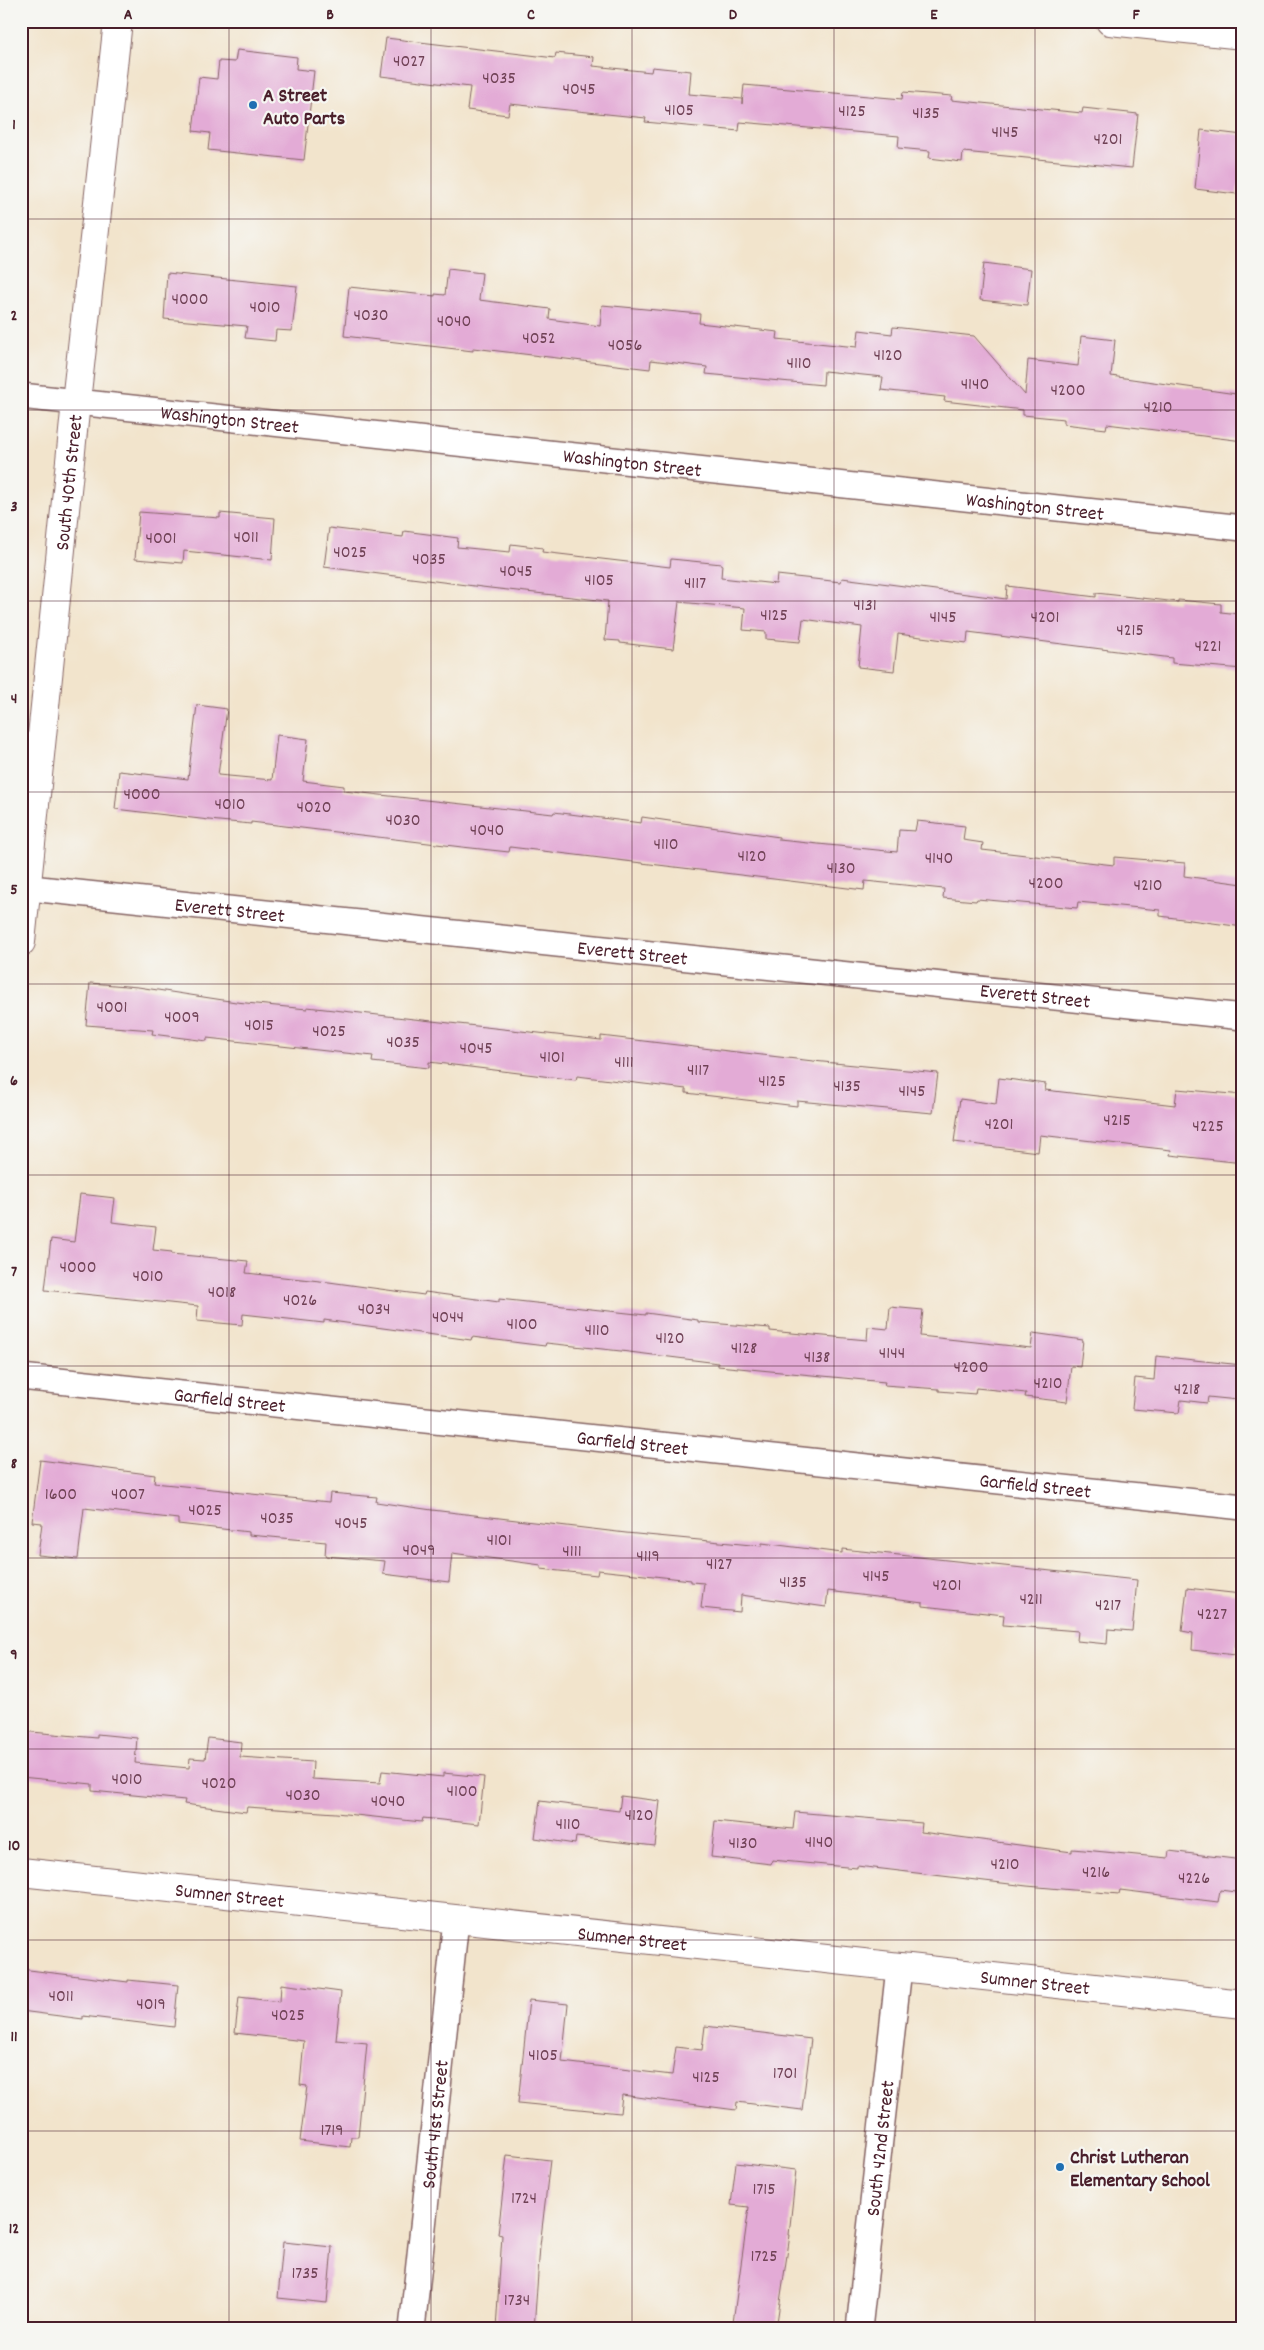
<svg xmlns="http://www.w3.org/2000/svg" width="1264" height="2350" viewBox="0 0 1264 2350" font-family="Dekko,sans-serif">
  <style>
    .building { fill: #e3abd6 }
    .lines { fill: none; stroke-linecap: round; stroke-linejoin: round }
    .minor-casing { stroke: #856463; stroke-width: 28 }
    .tertiary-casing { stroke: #856463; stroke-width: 30 }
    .secondary-casing { stroke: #856463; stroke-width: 30 }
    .minor { stroke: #fff; stroke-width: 25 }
    .tertiary { stroke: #fff; stroke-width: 28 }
    .secondary { stroke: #fff; stroke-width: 28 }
    .grid { fill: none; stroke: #4a1f2b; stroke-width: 1; stroke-opacity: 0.55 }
    .poi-dot { fill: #1f6fb2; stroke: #f6f6f2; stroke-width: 2 }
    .labels { text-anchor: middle; stroke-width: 4.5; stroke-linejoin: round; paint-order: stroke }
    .number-label { font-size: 18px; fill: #704256 }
    .poi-label { font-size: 20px; font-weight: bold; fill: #4a1f2b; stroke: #f6f6f2; text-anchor: start }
    .street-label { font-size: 20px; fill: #4a1f2b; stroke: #f6f6f2 }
    .neatline { fill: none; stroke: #4a1f2b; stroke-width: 2 }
    .grid-label { font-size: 16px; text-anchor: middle; font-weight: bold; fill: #4a1f2b }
  </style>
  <rect width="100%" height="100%" fill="#f6f6f2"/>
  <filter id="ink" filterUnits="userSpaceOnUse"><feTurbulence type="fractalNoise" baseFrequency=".02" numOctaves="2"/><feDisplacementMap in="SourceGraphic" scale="10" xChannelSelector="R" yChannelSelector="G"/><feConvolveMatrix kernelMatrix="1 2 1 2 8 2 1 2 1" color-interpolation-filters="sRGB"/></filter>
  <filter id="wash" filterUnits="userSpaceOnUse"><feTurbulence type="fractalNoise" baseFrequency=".0096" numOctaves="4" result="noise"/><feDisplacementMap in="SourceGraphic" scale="20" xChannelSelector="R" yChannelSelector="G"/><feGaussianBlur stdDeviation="1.12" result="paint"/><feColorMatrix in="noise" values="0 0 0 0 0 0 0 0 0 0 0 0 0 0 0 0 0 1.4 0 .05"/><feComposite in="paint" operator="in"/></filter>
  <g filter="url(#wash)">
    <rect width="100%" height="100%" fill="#f2e4cc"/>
    <g id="blocks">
      <path class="building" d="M 386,38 L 555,58 L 556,53 L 594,57 L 593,66 L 651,72 L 652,67 L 691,71 L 689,94 L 742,99 L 742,104 L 744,85 L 902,99 L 903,92 L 952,96 L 951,100 L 1082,113 L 1083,108 L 1138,114 L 1132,168 L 963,152 L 962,162 L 929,158 L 930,151 L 898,148 L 899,136 L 740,122 L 739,131 L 645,122 L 646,118 L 510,104 L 508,115 L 467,110 L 470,87 L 381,76 Z
        M 237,50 L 297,57 L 296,69 L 314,71 L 304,160 L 208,150 L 210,133 L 193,131 L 199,77 L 217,79 L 219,61 L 235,62 Z
        M 1201,130 L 1243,135 L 1243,182 L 1239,181 L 1237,194 L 1195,189 Z
        M 984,263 L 1031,269 L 1027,305 L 980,300 Z
        M 448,269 L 482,273 L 479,300 L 550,309 L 549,319 L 600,326 L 602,305 L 700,314 L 699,323 L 778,332 L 777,339 L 857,347 L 859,330 L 892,334 L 893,327 L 974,336 L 1025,395 L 1028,360 L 1078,366 L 1081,336 L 1115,340 L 1111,376 L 1243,395 L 1243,441 L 1107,424 L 1106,429 L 1064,424 L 1064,419 L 1023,415 L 1023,410 L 944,401 L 945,397 L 881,390 L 883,377 L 824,371 L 823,385 L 706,374 L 707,367 L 651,360 L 650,369 L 473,348 L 473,351 L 344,336 L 349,287 L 435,296 L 435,294 L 445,295 Z
        M 167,273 L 297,286 L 292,331 L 276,330 L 275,341 L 245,338 L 247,326 L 164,319 Z
        M 139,512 L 220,518 L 220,513 L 275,518 L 272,560 L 184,551 L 183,563 L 135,559 Z
        M 329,528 L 403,537 L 404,531 L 458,538 L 457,547 L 510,552 L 511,544 L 543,548 L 542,552 L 670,567 L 671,559 L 722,564 L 721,578 L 776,584 L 777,575 L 841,582 L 842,578 L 1006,599 L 1007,586 L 1096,597 L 1096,593 L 1178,602 L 1178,600 L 1221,604 L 1221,612 L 1240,614 L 1239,627 L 1243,628 L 1243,669 L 1172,663 L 1172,658 L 968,632 L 967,643 L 898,634 L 894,671 L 858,667 L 862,627 L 803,619 L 800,642 L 766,639 L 766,632 L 743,630 L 745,608 L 679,602 L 673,649 L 620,643 L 620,641 L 605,640 L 608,601 L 490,588 L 324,567 Z
        M 197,705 L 227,709 L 218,775 L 272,780 L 277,735 L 308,739 L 303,781 L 344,786 L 344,791 L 553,814 L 554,812 L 641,823 L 642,817 L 779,837 L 779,840 L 897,852 L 899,830 L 915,831 L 917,821 L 965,826 L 963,840 L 983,843 L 982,850 L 1114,865 L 1114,857 L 1185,863 L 1184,876 L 1243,884 L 1243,927 L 1160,916 L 1160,910 L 1078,902 L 1077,908 L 977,899 L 976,901 L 943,898 L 944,889 L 865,881 L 864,890 L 510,847 L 509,852 L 462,847 L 251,822 L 251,824 L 209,820 L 115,809 L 119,771 L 188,779 Z
        M 90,983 L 138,987 L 236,1002 L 307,1009 L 307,1007 L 601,1040 L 601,1036 L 813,1061 L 938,1073 L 933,1113 L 797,1101 L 797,1106 L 686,1093 L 686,1089 L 577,1076 L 576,1080 L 429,1062 L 429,1068 L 372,1062 L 373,1056 L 207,1038 L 207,1041 L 152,1034 L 153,1030 L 86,1025 Z
        M 999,1078 L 1046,1084 L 1045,1090 L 1175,1105 L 1177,1089 L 1243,1095 L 1243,1163 L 1170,1155 L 1171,1150 L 1040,1135 L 1038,1152 L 954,1142 L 960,1099 L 996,1104 Z
        M 80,1194 L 115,1198 L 112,1222 L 156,1227 L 153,1250 L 172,1252 L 171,1254 L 248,1261 L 246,1273 L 329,1282 L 424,1295 L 425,1292 L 499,1302 L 499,1299 L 646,1315 L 646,1313 L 698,1320 L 698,1322 L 770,1328 L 770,1331 L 867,1340 L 868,1327 L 888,1329 L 890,1307 L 923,1310 L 920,1336 L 1031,1348 L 1033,1333 L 1083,1340 L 1080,1367 L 1071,1366 L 1067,1402 L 1025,1397 L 1026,1393 L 976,1388 L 975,1394 L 939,1391 L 939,1389 L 884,1385 L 885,1382 L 718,1366 L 718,1363 L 621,1351 L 546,1343 L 545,1346 L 472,1337 L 471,1340 L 324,1320 L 324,1323 L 243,1314 L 242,1325 L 197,1321 L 198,1306 L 45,1290 L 51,1239 L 74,1242 Z
        M 1156,1356 L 1242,1365 L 1238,1400 L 1208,1397 L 1207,1403 L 1181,1400 L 1179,1413 L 1132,1409 L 1135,1378 L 1154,1380 Z
        M 40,1460 L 155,1475 L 154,1483 L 233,1491 L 232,1492 L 329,1502 L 330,1493 L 377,1497 L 376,1502 L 432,1510 L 626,1533 L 762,1546 L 762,1543 L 842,1553 L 842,1549 L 1137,1580 L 1132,1631 L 1108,1629 L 1107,1644 L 1077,1641 L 1078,1631 L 1003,1625 L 1004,1615 L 923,1606 L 923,1603 L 828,1591 L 826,1607 L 741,1595 L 740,1612 L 701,1608 L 704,1583 L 691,1582 L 691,1580 L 598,1570 L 597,1575 L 541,1569 L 541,1565 L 452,1553 L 449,1582 L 383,1574 L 385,1561 L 325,1556 L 326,1542 L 249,1535 L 249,1532 L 178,1524 L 178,1519 L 84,1508 L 78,1559 L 38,1555 L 42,1523 L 32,1522 Z
        M 1187,1588 L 1241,1594 L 1235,1655 L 1192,1650 L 1193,1633 L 1182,1631 Z
        M 21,1731 L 97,1738 L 97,1734 L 137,1738 L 135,1763 L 189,1768 L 190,1758 L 205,1759 L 208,1738 L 241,1742 L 240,1757 L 313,1762 L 312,1779 L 380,1783 L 382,1771 L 443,1777 L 443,1773 L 484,1777 L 479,1824 L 423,1818 L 422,1822 L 336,1813 L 247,1807 L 246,1812 L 184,1804 L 185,1800 L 92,1791 L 92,1784 L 21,1777 Z
        M 621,1796 L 660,1801 L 655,1846 L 576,1837 L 575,1844 L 535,1838 L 540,1801 L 619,1811 Z
        M 795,1812 L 922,1823 L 921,1832 L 1072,1852 L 1072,1849 L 1084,1850 L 1168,1858 L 1169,1851 L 1243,1860 L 1243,1893 L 1220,1890 L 1218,1902 L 1120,1890 L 1119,1894 L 1027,1886 L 857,1866 L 857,1868 L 772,1860 L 771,1864 L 711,1857 L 715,1821 L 793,1829 Z
        M 21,1969 L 128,1982 L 128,1980 L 178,1985 L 174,2027 L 83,2016 L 83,2019 L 21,2011 Z
        M 281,1984 L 341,1992 L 336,2040 L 367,2043 L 358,2137 L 351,2137 L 350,2147 L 300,2141 L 307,2086 L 300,2085 L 304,2041 L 235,2033 L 239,1997 L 280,2002 Z
        M 529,2000 L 568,2004 L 562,2062 L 672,2075 L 676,2047 L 702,2050 L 705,2026 L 811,2039 L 802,2110 L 737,2102 L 736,2110 L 622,2095 L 620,2113 L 518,2103 Z
        M 507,2155 L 550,2160 L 540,2246 L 534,2329 L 496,2329 L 502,2235 L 498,2234 Z
        M 736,2163 L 796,2170 L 789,2235 L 790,2235 L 776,2329 L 732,2329 L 749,2207 L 731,2205 Z
        M 283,2242 L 332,2247 L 327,2303 L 278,2298 Z"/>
    </g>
  </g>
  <g filter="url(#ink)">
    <use href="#blocks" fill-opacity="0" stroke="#856463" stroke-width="1"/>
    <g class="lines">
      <g class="minor-casing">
        <g id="minor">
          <path id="s1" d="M 21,396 L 1243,528"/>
          <path id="s2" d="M 21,887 L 1243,1017"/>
          <path id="s3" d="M 21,1377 L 1243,1507"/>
          <path id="s4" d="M 412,2329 L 456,1920"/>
          <path id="s5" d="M 859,2329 L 899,1968"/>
        </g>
      </g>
      <g class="tertiary-casing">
        <g id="tertiary">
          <path id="s6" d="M 21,1872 L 1243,2004"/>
        </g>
      </g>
      <g class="secondary-casing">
        <g id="secondary">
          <path d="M 1110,21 L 1243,35"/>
          <path id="s7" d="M 21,942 L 76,402 L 118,21"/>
        </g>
      </g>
      <use href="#minor" class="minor"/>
      <use href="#tertiary" class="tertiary"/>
      <use href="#secondary" class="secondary"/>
    </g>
  </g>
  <path class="grid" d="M 229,21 L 229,2329M 431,21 L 431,2329M 632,21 L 632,2329M 834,21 L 834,2329M 1035,21 L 1035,2329M 21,219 L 1243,219M 21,410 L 1243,410M 21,601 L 1243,601M 21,792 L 1243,792M 21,984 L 1243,984M 21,1175 L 1243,1175M 21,1366 L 1243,1366M 21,1558 L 1243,1558M 21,1749 L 1243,1749M 21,1940 L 1243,1940M 21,2131 L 1243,2131"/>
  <g class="poi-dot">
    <circle cx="253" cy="105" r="5"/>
    <circle cx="1060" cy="2167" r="5"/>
  </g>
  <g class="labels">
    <g class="number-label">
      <text x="409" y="66">4027</text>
      <text x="499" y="83">4035</text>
      <text x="579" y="94">4045</text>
      <text x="679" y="115">4105</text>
      <text x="852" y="116">4125</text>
      <text x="926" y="118">4135</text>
      <text x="1005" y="137">4145</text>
      <text x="1108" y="144">4201</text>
      <text x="190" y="304">4000</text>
      <text x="265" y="312">4010</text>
      <text x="371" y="320">4030</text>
      <text x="454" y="326">4040</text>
      <text x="539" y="343">4052</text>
      <text x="625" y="350">4056</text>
      <text x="888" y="360">4120</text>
      <text x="799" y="368">4110</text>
      <text x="975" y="389">4140</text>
      <text x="1068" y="395">4200</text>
      <text x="1158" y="412">4210</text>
      <text x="246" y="542">4011</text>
      <text x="161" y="543">4001</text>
      <text x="350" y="557">4025</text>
      <text x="429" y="564">4035</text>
      <text x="516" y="576">4045</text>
      <text x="599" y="585">4105</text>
      <text x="695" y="588">4117</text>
      <text x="865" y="610">4131</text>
      <text x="774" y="620">4125</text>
      <text x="943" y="622">4145</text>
      <text x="1045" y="622">4201</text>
      <text x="1130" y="635">4215</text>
      <text x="1208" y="651">4221</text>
      <text x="142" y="799">4000</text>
      <text x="230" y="809">4010</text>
      <text x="314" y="812">4020</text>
      <text x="403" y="825">4030</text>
      <text x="487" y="835">4040</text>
      <text x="666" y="849">4110</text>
      <text x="752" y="861">4120</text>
      <text x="939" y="863">4140</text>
      <text x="841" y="873">4130</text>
      <text x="1046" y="888">4200</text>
      <text x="1148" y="890">4210</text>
      <text x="112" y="1012">4001</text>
      <text x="182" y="1022">4009</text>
      <text x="259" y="1030">4015</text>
      <text x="329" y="1036">4025</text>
      <text x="403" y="1047">4035</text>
      <text x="476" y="1053">4045</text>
      <text x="552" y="1062">4101</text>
      <text x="624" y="1067">4111</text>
      <text x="698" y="1075">4117</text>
      <text x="772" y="1086">4125</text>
      <text x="847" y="1091">4135</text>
      <text x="912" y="1096">4145</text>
      <text x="1117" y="1125">4215</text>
      <text x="999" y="1129">4201</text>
      <text x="1208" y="1131">4225</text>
      <text x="78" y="1272">4000</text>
      <text x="148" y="1281">4010</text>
      <text x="222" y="1297">4018</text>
      <text x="300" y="1305">4026</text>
      <text x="374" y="1314">4034</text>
      <text x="448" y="1322">4044</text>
      <text x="522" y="1329">4100</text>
      <text x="597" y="1335">4110</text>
      <text x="670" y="1343">4120</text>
      <text x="744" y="1353">4128</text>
      <text x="892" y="1358">4144</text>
      <text x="817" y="1362">4138</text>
      <text x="971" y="1372">4200</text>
      <text x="1048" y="1388">4210</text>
      <text x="1187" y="1394">4218</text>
      <text x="61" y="1499">1600</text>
      <text x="128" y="1499">4007</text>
      <text x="205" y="1515">4025</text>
      <text x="277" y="1523">4035</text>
      <text x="351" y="1528">4045</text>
      <text x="499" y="1545">4101</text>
      <text x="419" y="1555">4049</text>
      <text x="572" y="1556">4111</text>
      <text x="648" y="1561">4119</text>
      <text x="719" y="1569">4127</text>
      <text x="876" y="1581">4145</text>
      <text x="793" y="1587">4135</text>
      <text x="947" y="1590">4201</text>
      <text x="1031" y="1604">4211</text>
      <text x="1108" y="1610">4217</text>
      <text x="1212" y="1619">4227</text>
      <text x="127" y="1784">4010</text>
      <text x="219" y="1788">4020</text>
      <text x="462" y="1796">4100</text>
      <text x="303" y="1800">4030</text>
      <text x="388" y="1806">4040</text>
      <text x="639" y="1820">4120</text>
      <text x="568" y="1829">4110</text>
      <text x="819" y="1847">4140</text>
      <text x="743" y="1848">4130</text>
      <text x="1005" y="1869">4210</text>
      <text x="1096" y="1877">4216</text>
      <text x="1194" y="1883">4226</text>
      <text x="61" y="2001">4011</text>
      <text x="151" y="2009">4019</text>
      <text x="288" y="2020">4025</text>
      <text x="543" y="2060">4105</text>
      <text x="785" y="2078">1701</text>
      <text x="706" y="2082">4125</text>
      <text x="332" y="2135">1719</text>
      <text x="764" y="2194">1715</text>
      <text x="524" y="2203">1724</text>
      <text x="764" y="2261">1725</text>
      <text x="305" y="2278">1735</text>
      <text x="517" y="2305">1734</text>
    </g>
    <g class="poi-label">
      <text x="263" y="101">A Street<tspan x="263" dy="23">Auto Parts</tspan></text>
      <text x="1070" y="2163">Christ Lutheran<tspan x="1070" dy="23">Elementary School</tspan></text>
    </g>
    <g class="street-label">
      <text dy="7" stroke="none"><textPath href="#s1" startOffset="210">Washington Street</textPath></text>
      <text dy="7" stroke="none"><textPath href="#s1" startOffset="615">Washington Street</textPath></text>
      <text dy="7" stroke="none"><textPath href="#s7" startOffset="462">South 40th Street</textPath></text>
      <text dy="7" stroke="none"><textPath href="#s1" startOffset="1020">Washington Street</textPath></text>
      <text dy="7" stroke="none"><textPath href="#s2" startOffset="210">Everett Street</textPath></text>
      <text dy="7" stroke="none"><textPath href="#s2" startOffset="615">Everett Street</textPath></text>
      <text dy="7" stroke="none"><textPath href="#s2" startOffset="1020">Everett Street</textPath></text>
      <text dy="7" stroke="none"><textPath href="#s3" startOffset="210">Garfield Street</textPath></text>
      <text dy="7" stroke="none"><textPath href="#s3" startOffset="615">Garfield Street</textPath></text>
      <text dy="7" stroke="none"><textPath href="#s3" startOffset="1020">Garfield Street</textPath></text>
      <text dy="7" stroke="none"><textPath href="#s6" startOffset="210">Sumner Street</textPath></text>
      <text dy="7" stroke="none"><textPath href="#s6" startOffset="615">Sumner Street</textPath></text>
      <text dy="7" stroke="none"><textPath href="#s6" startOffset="1020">Sumner Street</textPath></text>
      <text dy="7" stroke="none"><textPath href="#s4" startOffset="206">South 41st Street</textPath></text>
      <text dy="7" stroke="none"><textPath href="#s5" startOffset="182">South 42nd Street</textPath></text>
    </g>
  </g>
  <rect width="1264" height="2350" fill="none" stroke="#f6f6f2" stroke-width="55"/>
  <rect x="28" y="28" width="1208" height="2294" class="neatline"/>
  <g class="grid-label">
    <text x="128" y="19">A</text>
    <text x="330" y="19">B</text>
    <text x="531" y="19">C</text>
    <text x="733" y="19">D</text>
    <text x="934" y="19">E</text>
    <text x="1136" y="19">F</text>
    <text x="14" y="129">1</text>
    <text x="14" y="320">2</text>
    <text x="14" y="511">3</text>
    <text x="14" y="703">4</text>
    <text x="14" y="894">5</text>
    <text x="14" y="1085">6</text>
    <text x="14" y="1276">7</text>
    <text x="14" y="1468">8</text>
    <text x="14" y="1659">9</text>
    <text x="14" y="1850">10</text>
    <text x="14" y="2041">11</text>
    <text x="14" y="2233">12</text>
  </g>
</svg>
